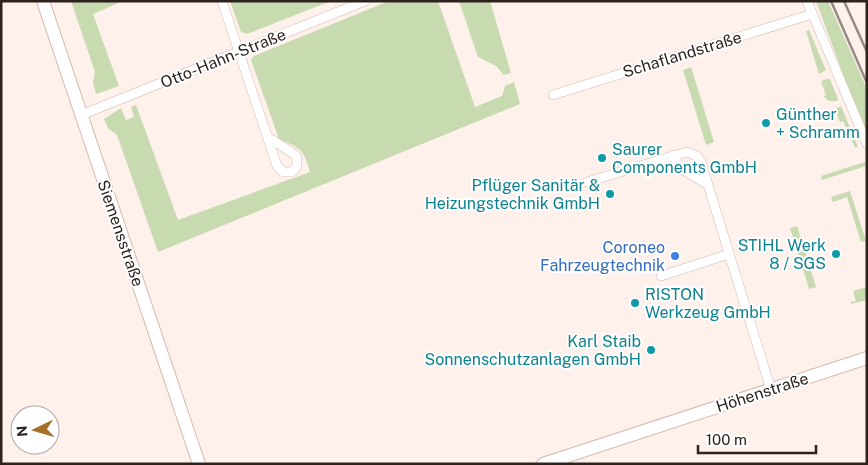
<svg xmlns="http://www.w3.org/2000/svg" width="868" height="465" viewBox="0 0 868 465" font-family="'Public Sans',sans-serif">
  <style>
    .green { fill: #c8dab0 }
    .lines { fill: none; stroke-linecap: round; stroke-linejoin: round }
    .street-casing { stroke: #d6b8ad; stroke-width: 10 }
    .secondary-casing { stroke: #d6b8ad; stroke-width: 14 }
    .street { stroke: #fff; stroke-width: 9 }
    .secondary { stroke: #fff; stroke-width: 12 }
    .rail { stroke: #968a86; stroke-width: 2.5 }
    .culture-dot { fill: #0f9aa8; stroke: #fff; stroke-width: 2 }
    .shop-dot { fill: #3f7fe0; stroke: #fff; stroke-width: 2 }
    .labels { text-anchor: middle; stroke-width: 4; stroke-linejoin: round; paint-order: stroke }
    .street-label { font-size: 16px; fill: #2d221e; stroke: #fff }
    .culture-label { font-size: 16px; fill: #0d838f; stroke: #fff; text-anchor: start }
    .shop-label { font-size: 16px; fill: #366cbe; stroke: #fff; text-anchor: end }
  </style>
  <rect width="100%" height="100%" fill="#fef1ec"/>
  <path class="green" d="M 71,1 L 123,1 L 93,14 L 119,86 L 96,94 L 93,83 L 95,72 Z
    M 230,1 L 331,1 L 247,34 L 241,32 Z
    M 389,1 L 438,1 L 475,107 L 502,96 L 505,86 L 514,82 L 520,104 L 158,252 L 117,135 L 108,128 L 104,119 L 121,108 L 126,120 L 134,117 L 131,107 L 136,105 L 178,220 L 310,172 C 304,149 300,148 279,139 L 251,60 L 254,56 Z
    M 459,1 L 490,1 L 511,73 L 504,75 L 496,66 L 478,57 Z
    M 816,1 L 828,1 L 867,89 L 867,134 L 847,85 Z
    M 809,30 L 826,70 L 819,74 L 806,31 Z
    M 691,67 L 714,142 L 706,145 L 683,70 Z
    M 827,79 L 830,79 L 838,99 L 837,101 C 831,102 827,101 824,96 L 826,95 L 821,81 Z
    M 841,106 L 858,147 L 855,148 L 843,121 L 840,122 L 835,109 Z
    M 865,162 L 866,166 L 822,180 L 821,176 Z
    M 850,191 L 866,241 L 861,242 L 847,197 L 833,202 L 831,197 Z
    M 797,226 L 808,261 L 801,264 L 790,228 Z
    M 809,264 L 816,287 L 809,289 L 802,266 Z
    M 867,287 L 867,300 L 851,304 L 851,302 L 856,301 L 853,291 Z"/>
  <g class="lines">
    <g class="street-casing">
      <path id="street" d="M 222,1 L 277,166 L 283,172 L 292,172 L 297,166 L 297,157 L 294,154 L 268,137
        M 807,1 L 867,144
        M 553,95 L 812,14
        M 81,115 L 365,1
        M 673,155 L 680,168 L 708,185
        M 587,182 L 680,154 L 687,152 L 697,156 L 701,162 L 771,390
        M 661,276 L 729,254"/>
    </g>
    <g class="secondary-casing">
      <path id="secondary" d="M 43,1 L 199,464
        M 543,464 L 867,358"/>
    </g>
    <use href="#street" class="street"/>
    <use href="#secondary" class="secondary"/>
    <path class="rail" d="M 831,1 L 867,83
      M 844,1 L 867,52"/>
  </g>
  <g class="culture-dot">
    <circle cx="766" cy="123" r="5"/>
    <circle cx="602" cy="158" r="5"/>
    <circle cx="610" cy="194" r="5"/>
    <circle cx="836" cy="254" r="5"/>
    <circle cx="635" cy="303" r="5"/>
    <circle cx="651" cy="350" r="5"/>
  </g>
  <circle class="shop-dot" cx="675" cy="256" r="5"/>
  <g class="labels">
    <g class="street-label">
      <text transform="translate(682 54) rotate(-17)" y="6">Schaflandstraße</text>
      <text transform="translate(223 58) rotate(-22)" y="6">Otto-Hahn-Straße</text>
      <text transform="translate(121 233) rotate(71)" y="6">Siemensstraße</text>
      <text transform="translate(762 392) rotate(-18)" y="6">Höhenstraße</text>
    </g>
    <g class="culture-label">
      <text x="776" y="120">Günther<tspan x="776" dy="18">+ Schramm</tspan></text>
      <text x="612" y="155">Saurer<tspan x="612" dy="18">Components GmbH</tspan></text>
      <text x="600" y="191" text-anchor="end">Pflüger Sanitär &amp;<tspan x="600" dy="18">Heizungstechnik GmbH</tspan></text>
      <text x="826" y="251" text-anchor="end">STIHL Werk<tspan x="826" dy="18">8 / SGS</tspan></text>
      <text x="645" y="300">RISTON<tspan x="645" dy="18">Werkzeug GmbH</tspan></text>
      <text x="641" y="347" text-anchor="end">Karl Staib<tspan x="641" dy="18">Sonnenschutzanlagen GmbH</tspan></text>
    </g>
    <g class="shop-label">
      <text x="665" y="253">Coroneo<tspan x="665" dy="18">Fahrzeugtechnik</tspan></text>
    </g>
  </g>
  <rect width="868" height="465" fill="none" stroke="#2d221e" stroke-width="5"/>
  <g transform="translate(35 430) rotate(265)"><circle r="24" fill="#ffffff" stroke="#aba7a5"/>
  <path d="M0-4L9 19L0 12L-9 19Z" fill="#a57129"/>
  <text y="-8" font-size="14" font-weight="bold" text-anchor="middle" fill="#2d221e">N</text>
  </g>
  <path d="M698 445v8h118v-8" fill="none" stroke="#2d221e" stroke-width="2.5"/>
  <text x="706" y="445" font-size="15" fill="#2d221e" stroke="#ffffff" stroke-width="4" paint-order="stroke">100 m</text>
</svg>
